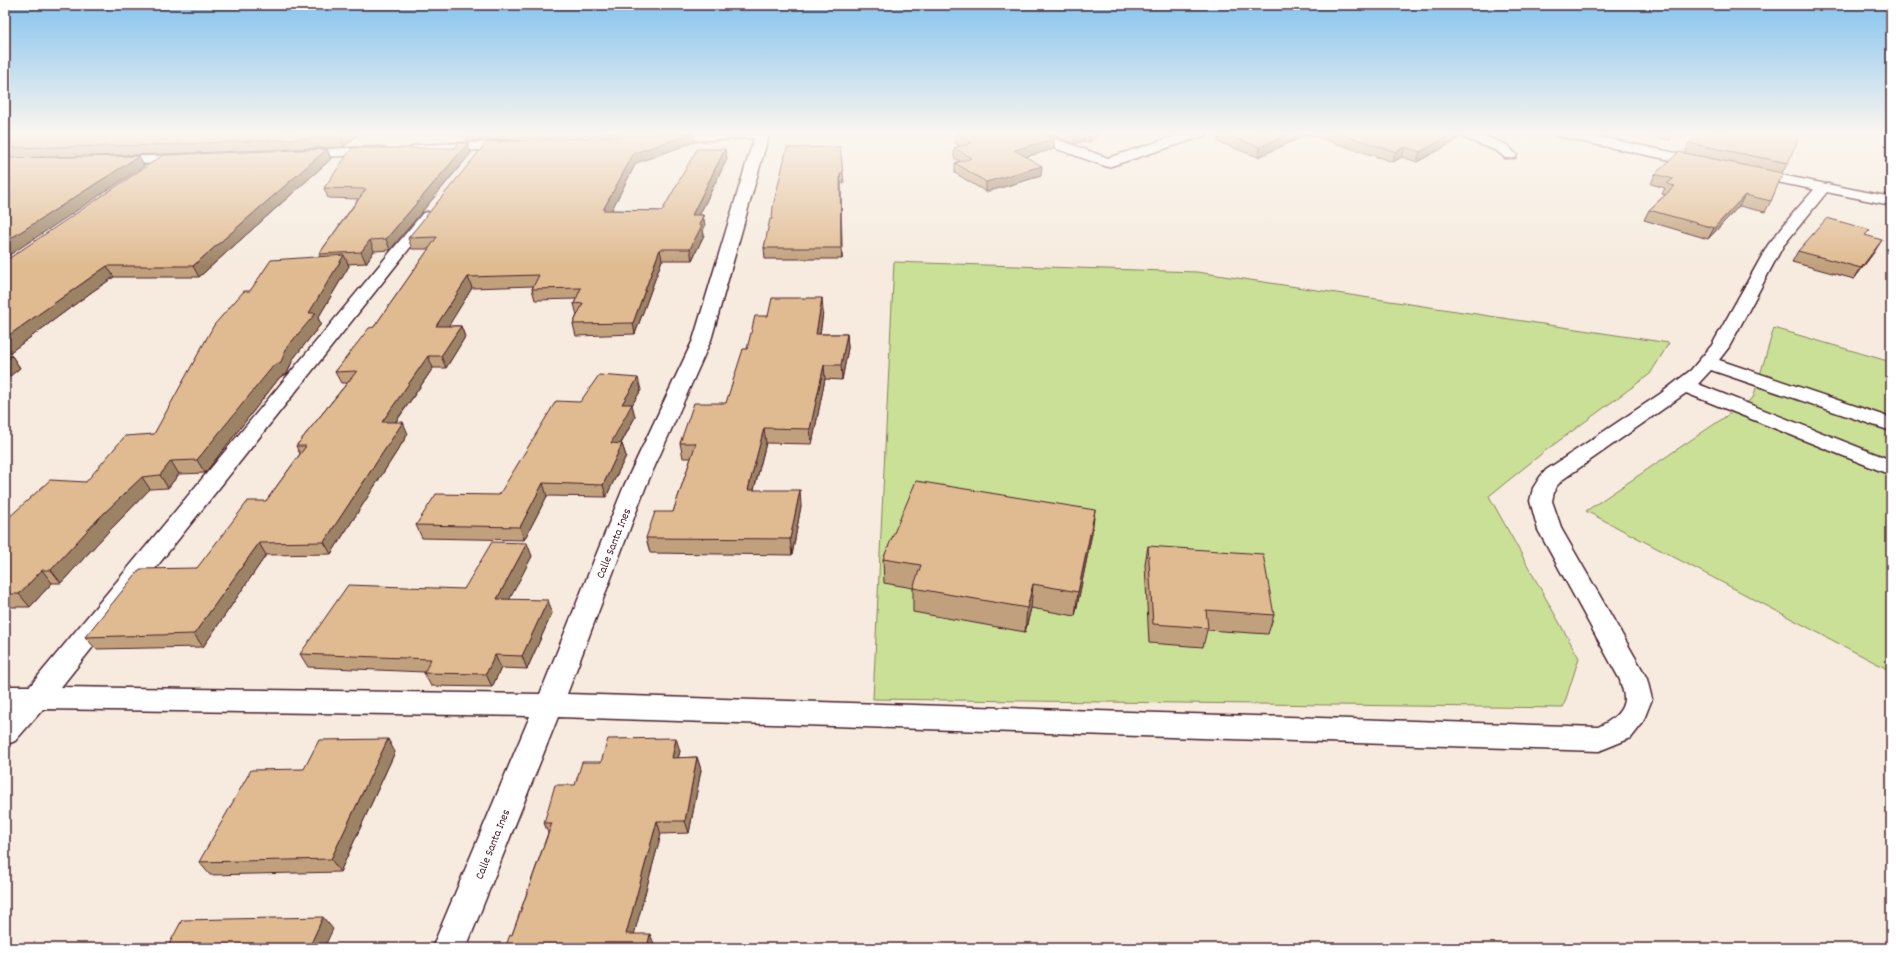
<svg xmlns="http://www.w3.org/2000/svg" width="1896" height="953" viewBox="0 0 1896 953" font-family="Dekko,sans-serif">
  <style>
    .green { fill: #c9e096; stroke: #8a8060 }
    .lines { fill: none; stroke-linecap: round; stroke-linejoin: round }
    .minor-casing { stroke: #4a1f2b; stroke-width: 3 }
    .major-casing { stroke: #4a1f2b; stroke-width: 3 }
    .minor { fill: #fff; fill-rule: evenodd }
    .major { fill: #fff; fill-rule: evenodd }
    .wall { fill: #c1a17d; stroke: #4a1f2b }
    .shaded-wall { fill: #9d8366; stroke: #4a1f2b }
    .building { fill: #e0bb91; stroke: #4a1f2b }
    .labels { text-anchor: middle; stroke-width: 3; stroke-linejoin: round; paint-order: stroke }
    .street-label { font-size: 12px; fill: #4a1f2b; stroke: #fff }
  </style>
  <rect width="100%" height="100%" fill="#f6ebde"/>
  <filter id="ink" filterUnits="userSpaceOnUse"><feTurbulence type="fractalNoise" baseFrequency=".025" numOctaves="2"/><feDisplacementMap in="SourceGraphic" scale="8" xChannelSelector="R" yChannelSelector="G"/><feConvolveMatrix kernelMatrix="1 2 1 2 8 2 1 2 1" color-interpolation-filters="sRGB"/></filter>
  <g filter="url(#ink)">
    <path class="green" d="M 894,262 L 1197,272 L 1669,343 L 1650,374 L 1545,451 L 1489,496 L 1579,658 L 1563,708 L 873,699 Z
      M 1774,328 L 1891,362 L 1891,671 L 1586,511 L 1753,398 Z"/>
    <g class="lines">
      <g class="minor-casing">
        <path id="minor" d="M 702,132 L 768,132 L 769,134 L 711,340 L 646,486 L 567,694 L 1598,727 C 1609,722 1624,713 1624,698 C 1624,692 1621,685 1620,680 L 1538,530 L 1530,501 L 1533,488 L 1540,477 L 1546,470 L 1660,394 L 1691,370 L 1712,345 L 1768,245 L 1795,211 L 1819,184 L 1829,184 L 1831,187 L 1783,246 L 1729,347 L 1719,360 L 1891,418 L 1891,431 L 1711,370 L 1698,384 L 1891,460 L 1891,475 L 1686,393 L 1562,480 L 1555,488 L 1552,501 L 1562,530 L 1643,671 L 1647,679 L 1652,699 L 1642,724 L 1631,738 L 1599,751 L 558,717 L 466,948 L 432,948 L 530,716 L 43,709 L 15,741 L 5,745 L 5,713 L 10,708 L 5,708 L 5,686 L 30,686 L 422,214 L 427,212 L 432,214 L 435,217 L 432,220 L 61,687 L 540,694 L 624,486 L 693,340 L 754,138 L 665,142 L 660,141 L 658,138 L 660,135 L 665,134 Z
          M 1017,132 L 1037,132 L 1108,158 L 1187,132 L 1208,132 L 1207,135 L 1108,167 L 1018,135 Z
          M 1456,132 L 1475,132 L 1507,145 L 1517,155 L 1515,158 L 1505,158 L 1497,151 L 1457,135 Z
          M 513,141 L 518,142 L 520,145 L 518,148 L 417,153 L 412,152 L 410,149 L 412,146 L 417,145 Z
          M 379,147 L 384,148 L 386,151 L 384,154 L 299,158 L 294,157 L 292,154 L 294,151 L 299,150 Z
          M 187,155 L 192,156 L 194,159 L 192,162 L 112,165 L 107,164 L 105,161 L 107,158 L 112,157 Z"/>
      </g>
      <g class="major-casing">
        <path id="major" d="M 1550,132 L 1577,132 L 1704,159 L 1709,160 L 1711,163 L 1709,166 L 1704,167 L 1556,136 Z
          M 1752,169 L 1891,197 L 1891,205 L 1747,176 L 1745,173 L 1747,170 Z"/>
      </g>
      <use href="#minor" class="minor"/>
      <use href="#major" class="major"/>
    </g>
    <path class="wall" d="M 15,132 L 360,132 L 344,147 L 165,154 L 5,158 L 5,148 Z
      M 464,132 L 662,132 L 467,141 Z
      M 1042,132 L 1102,132 L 1089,142 L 1084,141 L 1074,144 Z
      M 1645,132 L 1673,132 L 1670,140 L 1644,135 Z
      M 694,133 L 695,142 L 636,163 L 611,210 L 662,211 L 725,149 L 727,159 L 699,215 L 703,215 L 705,226 L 703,230 L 704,235 L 692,260 L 662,260 L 635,334 L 576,336 L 573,324 L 577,315 L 574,304 L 576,299 L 535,300 L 532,289 L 533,286 L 472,288 L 448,326 L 461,326 L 465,337 L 446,368 L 433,368 L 396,422 L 408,434 L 331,554 L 266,555 L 203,647 L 96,649 L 85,637 L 197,568 L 266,501 L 300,454 L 296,446 L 347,383 L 341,383 L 335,372 L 374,327 L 429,249 L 412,249 L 408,238 Z
      M 956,133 L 1054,139 L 1054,149 L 1025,157 L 1041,176 L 986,192 L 955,173 L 955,163 L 960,161 L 954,158 L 954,148 L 960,146 L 955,143 Z
      M 1220,133 L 1220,132 L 1459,132 L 1457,140 L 1417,162 L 1402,157 L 1393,162 L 1308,134 L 1258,157 L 1218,142 Z
      M 468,143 L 471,153 L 390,250 L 374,251 L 366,263 L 348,264 L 349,266 L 318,318 L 321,324 L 293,359 L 287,374 L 280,377 L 205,473 L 179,474 L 168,488 L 150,489 L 108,532 L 61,583 L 52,583 L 30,607 L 5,607 L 5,521 L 86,482 L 154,434 L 250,291 L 321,257 L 319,254 L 358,199 L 328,198 L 324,188 L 455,148 Z
      M 1689,143 L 1788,163 L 1782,173 L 1771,201 L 1765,212 L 1739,206 L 1708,239 L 1644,220 L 1649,210 L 1665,195 L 1662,194 L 1665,188 L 1651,184 L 1655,174 L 1748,166 L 1685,153 Z
      M 787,148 L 843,173 L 844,183 L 841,183 L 842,259 L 765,259 L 764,248 L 772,219 Z
      M 327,149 L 331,159 L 199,277 L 114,277 L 93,291 L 5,356 L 12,356 L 20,368 L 5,380 L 5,261 Z
      M 1866,235 L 1875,251 L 1854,279 L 1792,262 L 1798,251 Z
      M 823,312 L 820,334 L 847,334 L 848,348 L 842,380 L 825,379 L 812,444 L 766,443 L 754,490 L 801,506 L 792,555 L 650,553 L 646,538 L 673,512 L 691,458 L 683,458 L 680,443 L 726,403 L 747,349 L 768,316 Z
      M 641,390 L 632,405 L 635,417 L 621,444 L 622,444 L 626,456 L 606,497 L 547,496 L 524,540 L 422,538 L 416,525 L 499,495 L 580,402 Z
      M 1092,533 L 1075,616 L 1031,608 L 1025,632 L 913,612 L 913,588 L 884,583 L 883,559 Z
      M 1148,546 L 1274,615 L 1268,634 L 1207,630 L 1203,647 L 1149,643 L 1145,564 Z
      M 532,556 L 509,599 L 552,613 L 527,669 L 501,668 L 492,687 L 431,686 L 424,673 L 424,672 L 308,667 L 300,654 L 464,589 Z
      M 680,751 L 678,758 L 697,757 L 701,770 L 689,833 L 661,834 L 634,934 L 655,946 L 654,948 L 505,948 L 512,935 L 548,833 L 544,823 L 575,785 L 601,762 Z
      M 395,752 L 340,872 L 210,875 L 199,862 Z"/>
    <path class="shaded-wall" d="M 5,132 L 13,132 L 5,139 Z
      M 345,132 L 360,132 L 344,147 L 341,137 Z
      M 1080,132 L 1085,132 L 1084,141 L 1074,144 L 1074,134 Z
      M 1102,132 L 1089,142 L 1090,133 Z
      M 1293,132 L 1308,132 L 1308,134 L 1258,157 L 1260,147 Z
      M 1456,132 L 1459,132 L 1457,140 L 1417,162 L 1420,152 Z
      M 694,133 L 695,142 L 636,163 L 606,221 L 603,210 L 634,153 Z
      M 1054,139 L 1054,149 L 1013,160 L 1014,150 Z
      M 468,143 L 471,153 L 390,250 L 386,239 Z
      M 1405,147 L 1402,157 L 1393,162 L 1396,152 Z
      M 327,149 L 331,159 L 199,277 L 193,266 Z
      M 725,149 L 727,159 L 694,226 L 692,215 Z
      M 139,156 L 144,166 L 5,258 L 5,242 Z
      M 1042,166 L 1041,176 L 986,192 L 986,182 Z
      M 840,173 L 841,183 L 842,259 L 841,248 Z
      M 1745,195 L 1739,206 L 1708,239 L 1714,228 Z
      M 703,215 L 705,226 L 703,230 L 704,235 L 692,260 L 690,249 L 699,225 Z
      M 370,240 L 374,251 L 366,263 L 361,252 Z
      M 1882,240 L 1875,251 L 1854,279 L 1861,268 Z
      M 660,249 L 662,260 L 635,334 L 633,323 Z
      M 344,255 L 349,266 L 318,318 L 321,324 L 293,359 L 287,374 L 280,377 L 205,473 L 197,460 L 287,347 Z
      M 107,266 L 114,277 L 93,291 L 5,356 L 5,338 L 87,280 Z
      M 468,277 L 472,288 L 441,338 L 436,326 Z
      M 822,298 L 823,312 L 818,348 L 816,334 Z
      M 461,326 L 465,337 L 446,368 L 441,356 Z
      M 847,334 L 848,348 L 842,380 L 841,365 Z
      M 12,356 L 20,368 L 5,380 L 5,361 Z
      M 428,356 L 433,368 L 387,434 L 382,422 Z
      M 824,365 L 825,379 L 812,444 L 810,429 Z
      M 638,378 L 641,390 L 632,405 L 635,417 L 614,456 L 611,443 L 622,404 Z
      M 403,422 L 408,434 L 331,554 L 324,542 Z
      M 764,428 L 766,443 L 750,505 L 748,490 Z
      M 622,444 L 626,456 L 606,497 L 603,485 Z
      M 171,461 L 179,474 L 168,488 L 160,475 Z
      M 142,477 L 150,489 L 108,532 L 61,583 L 51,570 L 98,519 Z
      M 543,483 L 547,496 L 524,540 L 520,527 Z
      M 800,490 L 801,506 L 792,555 L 790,539 Z
      M 1095,510 L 1092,533 L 1075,616 L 1078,592 Z
      M 259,543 L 266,555 L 203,647 L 194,634 Z
      M 527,543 L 532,556 L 503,612 L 497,599 Z
      M 42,570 L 52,583 L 30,607 L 19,594 Z
      M 1033,584 L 1031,608 L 1025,632 L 1027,608 Z
      M 548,600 L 552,613 L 527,669 L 522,656 Z
      M 495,655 L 501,668 L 492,687 L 486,674 Z
      M 676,738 L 680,751 L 675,771 L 672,758 Z
      M 388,739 L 395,752 L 340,872 L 331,859 Z
      M 697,757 L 701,770 L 689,833 L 685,821 Z
      M 657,821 L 661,834 L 631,946 L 626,934 Z
      M 323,917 L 333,929 L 324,948 L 309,948 Z
      M 650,934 L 655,946 L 654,948 L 647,948 Z"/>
    <path class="building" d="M 15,132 L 345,132 L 341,137 L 160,145 L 5,148 L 5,141 Z
      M 958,132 L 1035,132 L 1054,139 L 1014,150 L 1042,166 L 986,182 L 955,163 L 972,158 L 954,148 L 972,143 L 956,133 Z
      M 1070,132 L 1080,132 L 1074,134 Z
      M 1334,132 L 1456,132 L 1420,152 L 1405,147 L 1396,152 Z
      M 1700,132 L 1790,132 L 1800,134 L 1788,163 L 1689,143 Z
      M 694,133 L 634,153 L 603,210 L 662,211 L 697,149 L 725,149 L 692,215 L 703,215 L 699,225 L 702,225 L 690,249 L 660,249 L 633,323 L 573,324 L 583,303 L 574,304 L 581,288 L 532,289 L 539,275 L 468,277 L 436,326 L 461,326 L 441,356 L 428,356 L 382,422 L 403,422 L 324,542 L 259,543 L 194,634 L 85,637 L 140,569 L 197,568 L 248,501 L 266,501 L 306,446 L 296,446 L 357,371 L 335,372 L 369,328 L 374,327 L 437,237 L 408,238 L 487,142 Z
      M 1220,133 L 1220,132 L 1293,132 L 1260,147 Z
      M 458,143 L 468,143 L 386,239 L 370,240 L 361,252 L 319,254 L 366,189 L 324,188 L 352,148 L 455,148 Z
      M 840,147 L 843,173 L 840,173 L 841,248 L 764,248 L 770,219 L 772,219 L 773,206 L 787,148 Z
      M 327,149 L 193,266 L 107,266 L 87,280 L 5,338 L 5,261 L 163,155 Z
      M 1679,152 L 1783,173 L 1771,201 L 1745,195 L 1714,228 L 1649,210 L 1675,186 L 1667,184 L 1673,179 L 1655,174 Z
      M 139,156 L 5,242 L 5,158 Z
      M 1827,218 L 1870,230 L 1865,235 L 1882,240 L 1861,268 L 1798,251 Z
      M 344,255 L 309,313 L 316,313 L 287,347 L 281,362 L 274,365 L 197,460 L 171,461 L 160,475 L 142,477 L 98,519 L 51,570 L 42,570 L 19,594 L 5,594 L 5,521 L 50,480 L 86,482 L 125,436 L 154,434 L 214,325 L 244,291 L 250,291 L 271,260 Z
      M 772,298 L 822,298 L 816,334 L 847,334 L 841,365 L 824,365 L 810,429 L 764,428 L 748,490 L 800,490 L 790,539 L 646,538 L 655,512 L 673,512 L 696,443 L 680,443 L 694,403 L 726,403 L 743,349 L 747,349 L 755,316 L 768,316 Z
      M 5,356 L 12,356 L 5,361 Z
      M 599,375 L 638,378 L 622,404 L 632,404 L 611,443 L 622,444 L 603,485 L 543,483 L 520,527 L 416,525 L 436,494 L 499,495 L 556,401 L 580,402 Z
      M 916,481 L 1095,510 L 1078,592 L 1033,584 L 1027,608 L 913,588 L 921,565 L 883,559 Z
      M 492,542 L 527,543 L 497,599 L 548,600 L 522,656 L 495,655 L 486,674 L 424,673 L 431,659 L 300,654 L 348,585 L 464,589 Z
      M 1148,546 L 1263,554 L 1274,615 L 1206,610 L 1208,628 L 1153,624 Z
      M 676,738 L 672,758 L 697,757 L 685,821 L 657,821 L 626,934 L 650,934 L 647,948 L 505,948 L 510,935 L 512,935 L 552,823 L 544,823 L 555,785 L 575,785 L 582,762 L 601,762 L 608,739 Z
      M 388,739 L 331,859 L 199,862 L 251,770 L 304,769 L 319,740 Z
      M 323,917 L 309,948 L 167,948 L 182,920 Z"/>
  </g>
  <linearGradient id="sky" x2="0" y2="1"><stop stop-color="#86c4ee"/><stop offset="0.5" stop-color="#fbf6f0"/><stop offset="1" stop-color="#fbf6f0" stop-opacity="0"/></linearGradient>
  <rect width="1896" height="266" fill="url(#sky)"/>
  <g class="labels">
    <g class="street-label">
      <text transform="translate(613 543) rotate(-68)" y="4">Calle Santa Ines</text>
      <text transform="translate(492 844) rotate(-68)" y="4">Calle Santa Ines</text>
    </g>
  </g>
  <rect width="1896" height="953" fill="none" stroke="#fff" stroke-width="20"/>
  <rect x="10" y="10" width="1876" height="933" fill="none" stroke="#4a1f2b" stroke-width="1.5" filter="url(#ink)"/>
</svg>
